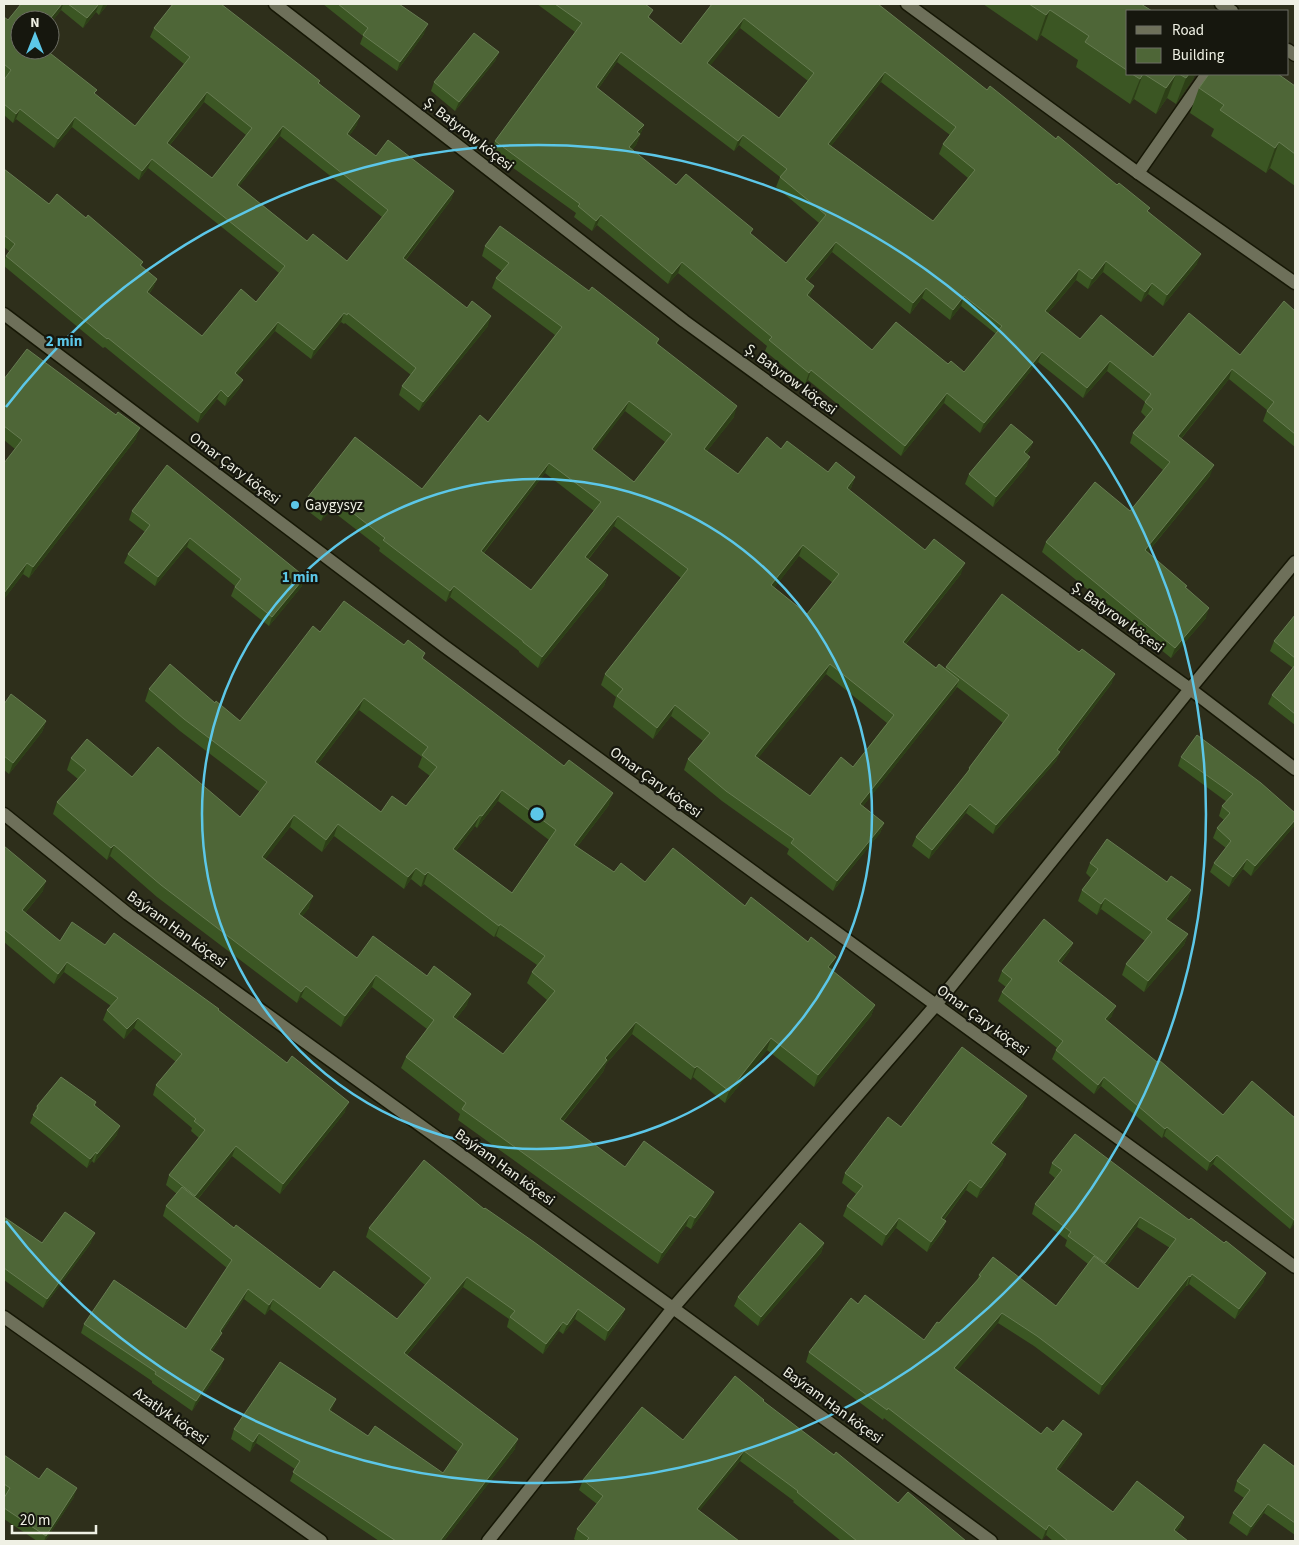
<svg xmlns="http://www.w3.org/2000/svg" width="1299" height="1545" viewBox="0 0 1299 1545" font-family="'Source Sans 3',sans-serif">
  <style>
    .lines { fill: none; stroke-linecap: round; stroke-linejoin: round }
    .lane-casing { stroke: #161705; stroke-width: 15 }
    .street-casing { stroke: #161705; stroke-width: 15 }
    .lane { stroke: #6e705a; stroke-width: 12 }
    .street { stroke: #6e705a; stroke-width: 12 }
    .wall { fill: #3b5623; fill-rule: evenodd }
    .shaded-wall { fill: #2d3f17 }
    .building { fill: #4e6637; stroke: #677c52; fill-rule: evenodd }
    .ring { fill: none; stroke: #5cc7e8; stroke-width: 2.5 }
    .poi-dot { fill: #5cc7e8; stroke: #16170e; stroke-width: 2 }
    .labels { text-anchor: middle; stroke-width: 4.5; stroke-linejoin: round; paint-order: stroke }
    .street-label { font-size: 15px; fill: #eff0e4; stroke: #16170e }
    .poi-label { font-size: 15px; fill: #eff0e4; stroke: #16170e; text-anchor: start }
    .centre { fill: #5cc7e8; stroke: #16170e; stroke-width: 2.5 }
    .ring-label { font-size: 15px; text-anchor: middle; font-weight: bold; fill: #5cc7e8; stroke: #16170e; stroke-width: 4.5; stroke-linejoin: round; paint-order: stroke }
  </style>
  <rect width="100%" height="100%" fill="#2e2f1b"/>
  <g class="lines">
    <g class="lane-casing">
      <path id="lane" d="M 1221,4 L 1232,11
        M 1288,50 L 1295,55
        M 1138,173 L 1207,74"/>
    </g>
    <g class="street-casing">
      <path id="street" d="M 275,4 L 684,321 L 1190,689 L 1295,769
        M 907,4 L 1138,173 L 1295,283
        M 4,314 L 444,646 L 1295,1267
        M 4,814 L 128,914 L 673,1308 L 991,1541
        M 4,1317 L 321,1541
        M 488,1541 L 673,1308 L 935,1006 L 1190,689 L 1295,562"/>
    </g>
    <use href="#lane" class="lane"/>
    <use href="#street" class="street"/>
  </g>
  <path class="wall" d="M 21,4 L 108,4 L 99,15 L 96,12 L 83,28 L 61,10 L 50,24 L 50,20 L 20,50 L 95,94 L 135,126 L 184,64 L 150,37 L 154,28 L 319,83 L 357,125 L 349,136 L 376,156 L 454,191 L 451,200 L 406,260 L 488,326 L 419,411 L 399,395 L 402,386 L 411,375 L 345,323 L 344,324 L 341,322 L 311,359 L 275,331 L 237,375 L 243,380 L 239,389 L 225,406 L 217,399 L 198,423 L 105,347 L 103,348 L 4,266 L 4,262 L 6,256 L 10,252 L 4,247 L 4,169 L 49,204 L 86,218 L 143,262 L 141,267 L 157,279 L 153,288 L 149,294 L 202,336 L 256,302 L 279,273 L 148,168 L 139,180 L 72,127 L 54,148 L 16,119 L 13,123 L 4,115 L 4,80 L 6,78 L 4,76 L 4,17 L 8,20 ZM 204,102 L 246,135 L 212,178 L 170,145 ZM 280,136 L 382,217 L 347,261 L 307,241 L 239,186 Z
    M 323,4 L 399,4 L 424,34 L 397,71 L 360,44 L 363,36 Z
    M 537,4 L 645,4 L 650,19 L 681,44 L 711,5 L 709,4 L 878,4 L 987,90 L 1056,139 L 1149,212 L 1197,264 L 1163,306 L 1148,294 L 1141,302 L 1103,272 L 1088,289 L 1076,280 L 1048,313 L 1080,339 L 1153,357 L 1240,355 L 1295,311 L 1295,447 L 1263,421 L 1267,410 L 1229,379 L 1181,439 L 1210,476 L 1148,552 L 1186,588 L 1206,618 L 1171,658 L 1042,552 L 1046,542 L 1130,511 L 1163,470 L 1130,443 L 1133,433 L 1146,417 L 1141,412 L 1145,402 L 1107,371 L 1083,398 L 1038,362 L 980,433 L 944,403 L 901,456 L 808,380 L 805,384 L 765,351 L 767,346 L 678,273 L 668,284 L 597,225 L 592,231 L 574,217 L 576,213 L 491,152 L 495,141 L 575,32 ZM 740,28 L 808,81 L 779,118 L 710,65 ZM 617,62 L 734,151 L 739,145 L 780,177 L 776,187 L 819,223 L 786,263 L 751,234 L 676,185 L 632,150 L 636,145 L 644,125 L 598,89 ZM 881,82 L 950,135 L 943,144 L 939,154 L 968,178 L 933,221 L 831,146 ZM 832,252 L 910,314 L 922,298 L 950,320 L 961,306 L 996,334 L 964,372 L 948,364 L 872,350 L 809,298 L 810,296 L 808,281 Z
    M 983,4 L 1141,4 L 1128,11 L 1128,74 L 1195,74 L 1193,79 L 1176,104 L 1167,98 L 1156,114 L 1134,99 L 1130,104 L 1076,67 L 1078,60 L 1041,35 L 1037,41 Z
    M 499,52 L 495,61 L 455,111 L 431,91 L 434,82 Z
    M 1295,86 L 1295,186 L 1270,168 L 1266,173 L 1211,136 L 1214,129 L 1190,113 L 1199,88 Z
    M 485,246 L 589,291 L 659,339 L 657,344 L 734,417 L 707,451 L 738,474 L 781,449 L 828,472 L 855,477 L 851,488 L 849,490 L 925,550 L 961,574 L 906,644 L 936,668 L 945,669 L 946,667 L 1112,683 L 1060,752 L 1056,761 L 993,834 L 966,813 L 929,859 L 912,846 L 916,837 L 967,773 L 969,768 L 1003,723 L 957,687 L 955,690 L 863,806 L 884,823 L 880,833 L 833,891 L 787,854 L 789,849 L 722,801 L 684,770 L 688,759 L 703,741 L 671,716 L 653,739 L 613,707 L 616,697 L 601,685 L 605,674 L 681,578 L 614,526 L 588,560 L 608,575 L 604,586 L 538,668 L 519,652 L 519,651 L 450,597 L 446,602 L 379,551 L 380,548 L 331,510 L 321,521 L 304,508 L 308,497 L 422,489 L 488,422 L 555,335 L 492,288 L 496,278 L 502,271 L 482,256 ZM 625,411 L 665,442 L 634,482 L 594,451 ZM 545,473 L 594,511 L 531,590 L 484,553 ZM 799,556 L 833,583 L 807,614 L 774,588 ZM 826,674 L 887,723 L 853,767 L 810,796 L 758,758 Z
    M 4,379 L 136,439 L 29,578 L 23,574 L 4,599 L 4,463 L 15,449 L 4,440 Z
    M 1033,442 L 1029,451 L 1027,454 L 1027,466 L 993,507 L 965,484 L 969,474 Z
    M 132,511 L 302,586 L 269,626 L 231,596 L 235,586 L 187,547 L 155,586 L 124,563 L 128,554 L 145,532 L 129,520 Z
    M 1295,615 L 1295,725 L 1268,704 L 1272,695 L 1293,668 L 1270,651 L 1274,641 Z
    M 320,632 L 423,659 L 609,805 L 577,847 L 614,872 L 645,882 L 745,906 L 832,968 L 831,970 L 875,1005 L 871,1016 L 814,1087 L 767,1050 L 725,1103 L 693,1077 L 691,1080 L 632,1034 L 606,1064 L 603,1072 L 563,1122 L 625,1167 L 710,1203 L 691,1229 L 686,1226 L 658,1264 L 458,1120 L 460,1114 L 401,1068 L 406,1057 L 427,1029 L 372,987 L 341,1027 L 301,997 L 297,1003 L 157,897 L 110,856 L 107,860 L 53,814 L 57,802 L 78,779 L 67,770 L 71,758 L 132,777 L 240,817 L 260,792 L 180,731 L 145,701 L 149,689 L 215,703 L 240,721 ZM 359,710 L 422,757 L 418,767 L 430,776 L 406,806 L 381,812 L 318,764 ZM 498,801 L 549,840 L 512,893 L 456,851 L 475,826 L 477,828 ZM 290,827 L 322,852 L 334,836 L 404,889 L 411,879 L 421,887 L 424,884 L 494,937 L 496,936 L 537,965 L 532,972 L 527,983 L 547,1000 L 503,1054 L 456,1019 L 467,1005 L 427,976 L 357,958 L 302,916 L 309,908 L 265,859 Z
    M 4,704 L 46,721 L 42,732 L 9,774 L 4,770 Z
    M 1181,757 L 1295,825 L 1251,876 L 1243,869 L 1229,887 L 1210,872 L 1214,863 L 1226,848 L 1213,838 L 1217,828 L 1224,820 L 1219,816 L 1222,806 L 1227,802 L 1178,766 Z
    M 4,846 L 43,891 L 25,913 L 60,941 L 105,945 L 219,1009 L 219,1010 L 345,1112 L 280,1194 L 232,1156 L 198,1199 L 234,1228 L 320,1289 L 397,1319 L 425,1285 L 366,1237 L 369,1228 L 484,1209 L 625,1309 L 621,1318 L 605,1341 L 575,1319 L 563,1334 L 559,1331 L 543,1354 L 507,1327 L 509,1319 L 463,1287 L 407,1355 L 515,1449 L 444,1541 L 379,1541 L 290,1481 L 295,1469 L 256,1443 L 250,1452 L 231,1439 L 234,1429 L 332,1409 L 331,1411 L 368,1436 L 443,1473 L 458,1452 L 270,1309 L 265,1315 L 244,1299 L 221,1333 L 218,1342 L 212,1351 L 221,1369 L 192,1411 L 152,1383 L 152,1381 L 81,1333 L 84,1324 L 186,1329 L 227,1268 L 163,1216 L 166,1206 L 177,1194 L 166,1185 L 169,1175 L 199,1138 L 191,1131 L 192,1128 L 153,1095 L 156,1085 L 176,1062 L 134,1028 L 124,1039 L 103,1020 L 107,1010 L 111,1006 L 64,972 L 54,984 L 4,942 Z
    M 1090,863 L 1167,882 L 1191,890 L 1187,901 L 1169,921 L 1188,934 L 1184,945 L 1144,992 L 1122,975 L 1126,964 L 1145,941 L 1101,909 L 1097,915 L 1078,901 L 1082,890 L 1091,878 L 1086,873 Z
    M 1073,943 L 1069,952 L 1061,963 L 1112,1016 L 1107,1021 L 1157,1062 L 1223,1115 L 1295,1118 L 1295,1223 L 1290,1229 L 1213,1164 L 1207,1171 L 1164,1136 L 1162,1138 L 1101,1086 L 1094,1094 L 1052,1059 L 1056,1050 L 1057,1048 L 998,1001 L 1002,992 L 1006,987 L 998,981 L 1002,971 Z
    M 96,1102 L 95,1105 L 117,1135 L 94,1163 L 92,1161 L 87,1168 L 30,1123 L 37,1106 Z
    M 1023,1106 L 993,1145 L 1006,1154 L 1002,1165 L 977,1198 L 966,1190 L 944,1220 L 946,1221 L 942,1232 L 927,1252 L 896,1228 L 882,1246 L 843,1216 L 847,1206 L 856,1194 L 842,1183 L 845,1173 L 901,1127 Z
    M 1052,1163 L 1189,1220 L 1224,1243 L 1266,1273 L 1263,1283 L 1235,1319 L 1189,1284 L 1187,1286 L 1186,1286 L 1099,1395 L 1034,1346 L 998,1323 L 957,1370 L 1041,1434 L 1053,1432 L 1082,1434 L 1078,1444 L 1058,1471 L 1113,1512 L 1184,1517 L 1180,1527 L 1176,1532 L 1188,1541 L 1053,1541 L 1046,1535 L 1042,1540 L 884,1418 L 883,1420 L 806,1362 L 809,1352 L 858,1304 L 924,1340 L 977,1281 L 979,1275 L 1056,1306 L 1088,1264 L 1065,1246 L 1067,1240 L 1032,1214 L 1035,1204 L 1055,1178 L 1049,1173 ZM 1137,1227 L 1170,1248 L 1138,1289 L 1107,1266 Z
    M 4,1217 L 42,1243 L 91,1243 L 43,1308 L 4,1280 Z
    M 824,1243 L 821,1253 L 758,1326 L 734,1306 L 738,1297 Z
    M 764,1400 L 763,1402 L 898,1503 L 966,1541 L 841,1541 L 793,1502 L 794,1501 L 740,1461 L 699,1511 L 739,1541 L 576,1541 L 574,1539 L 577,1529 L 597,1504 L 579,1490 L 583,1480 L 683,1440 Z
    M 4,1455 L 39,1479 L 74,1497 L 45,1541 L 37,1541 L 4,1519 L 4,1498 L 5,1496 L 4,1495 Z
    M 1295,1467 L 1295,1535 L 1264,1513 L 1247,1536 L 1229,1523 L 1233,1513 L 1244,1498 L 1234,1491 L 1237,1481 Z"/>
  <path class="shaded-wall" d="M 62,4 L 63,4 L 61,10 L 50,24 L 50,20 L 49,20 Z
    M 99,4 L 96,12 L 83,28 L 87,18 Z
    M 104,4 L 108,4 L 99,15 L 103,5 Z
    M 1050,10 L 1041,35 L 1037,41 L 1046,15 Z
    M 744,18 L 740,28 L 704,74 L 707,63 Z
    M 428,24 L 424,34 L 397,71 L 400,62 Z
    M 499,52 L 495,61 L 455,111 L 459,102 Z
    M 621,52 L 617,62 L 592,97 L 596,87 Z
    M 885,72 L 881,82 L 824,155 L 828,144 Z
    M 1143,74 L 1134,99 L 1130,104 L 1140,79 Z
    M 1176,74 L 1167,98 L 1156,114 L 1166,88 Z
    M 1189,74 L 1195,74 L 1193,79 L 1176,104 L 1186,78 Z
    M 207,92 L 204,102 L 164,152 L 167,143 Z
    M 20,109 L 16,119 L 13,123 L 16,114 Z
    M 360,116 L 357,125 L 344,143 L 347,134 Z
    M 75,117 L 72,127 L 54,148 L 58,139 Z
    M 644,125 L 636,145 L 626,158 L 629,147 L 637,132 Z
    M 283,126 L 280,136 L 233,194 L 237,185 Z
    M 743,135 L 739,145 L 734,151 L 738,141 Z
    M 1279,142 L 1270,168 L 1266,173 L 1275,148 Z
    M 152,159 L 148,168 L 139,180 L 142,171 Z
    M 454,191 L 451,200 L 400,267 L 403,258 Z
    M 601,215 L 597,225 L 592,231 L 596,221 Z
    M 836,242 L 832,252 L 801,289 L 805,279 Z
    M 1201,254 L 1197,264 L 1163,306 L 1167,295 Z
    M 1106,261 L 1103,272 L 1088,289 L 1092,279 Z
    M 682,262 L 678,273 L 668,284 L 672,274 Z
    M 1079,269 L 1076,280 L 1041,321 L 1045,311 Z
    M 157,279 L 153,288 L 143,301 L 147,292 Z
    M 1152,283 L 1148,294 L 1141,302 L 1145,292 Z
    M 814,286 L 810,296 L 803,306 L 807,295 Z
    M 926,288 L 922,298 L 910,314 L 913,303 Z
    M 964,296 L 961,306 L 950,320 L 953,310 Z
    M 344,313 L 341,322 L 311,359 L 314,350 Z
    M 491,316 L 488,326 L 419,411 L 423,402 Z
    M 278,322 L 275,331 L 231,382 L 235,373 Z
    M 1042,352 L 1038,362 L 980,433 L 984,423 Z
    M 1110,361 L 1107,371 L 1083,398 L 1087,388 Z
    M 1232,369 L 1229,379 L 1174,447 L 1178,436 Z
    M 811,370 L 808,380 L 805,384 L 809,373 Z
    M 243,380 L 239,389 L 225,406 L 228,397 Z
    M 221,390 L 217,399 L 198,423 L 201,413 Z
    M 947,393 L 944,403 L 901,456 L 905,446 Z
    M 629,401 L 625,411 L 588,460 L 592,449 Z
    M 737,406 L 734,417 L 700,460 L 704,449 Z
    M 140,428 L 136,439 L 29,578 L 33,567 Z
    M 1033,442 L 1029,451 L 1020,461 L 1024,452 Z
    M 1030,457 L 1027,466 L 993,507 L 996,497 Z
    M 549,463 L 545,473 L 477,561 L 481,551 Z
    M 1214,465 L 1210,476 L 1141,560 L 1145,550 Z
    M 855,477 L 851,488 L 843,499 L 847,488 Z
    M 335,499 L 331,510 L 321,521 L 325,511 Z
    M 618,516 L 614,526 L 581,568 L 585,557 Z
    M 190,538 L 187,547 L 155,586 L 158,577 Z
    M 803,545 L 799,556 L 768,596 L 771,585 Z
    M 27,563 L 23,574 L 4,599 L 4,593 Z
    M 965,563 L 961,574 L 899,652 L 903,642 Z
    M 608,575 L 604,586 L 538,668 L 542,657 Z
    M 305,577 L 302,586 L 269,626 L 272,617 Z
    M 454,586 L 450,597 L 446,602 L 450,591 Z
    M 1209,608 L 1206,618 L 1171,658 L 1175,648 Z
    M 830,664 L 826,674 L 751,767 L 755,756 Z
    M 1115,674 L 1112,683 L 1058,754 L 1060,752 L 1056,761 L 993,834 L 996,825 L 1057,750 Z
    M 959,680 L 955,690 L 856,815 L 860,804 Z
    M 364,698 L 359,710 L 311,773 L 315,762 Z
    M 675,705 L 671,716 L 653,739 L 657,728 Z
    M 46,721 L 42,732 L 9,774 L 13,763 Z
    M 502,790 L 498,801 L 477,828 L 482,816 Z
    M 613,793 L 609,805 L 570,856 L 574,845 Z
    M 970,804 L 966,813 L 929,859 L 932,850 Z
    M 294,815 L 290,827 L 258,869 L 262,857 Z
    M 480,815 L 475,826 L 449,860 L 453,849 Z
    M 1295,820 L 1295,825 L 1251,876 L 1255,866 Z
    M 884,823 L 880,833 L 833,891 L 837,881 Z
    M 338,824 L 334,836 L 322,852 L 326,840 Z
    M 114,845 L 110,856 L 107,860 L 111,848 Z
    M 1247,859 L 1243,869 L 1229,887 L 1233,877 Z
    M 416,868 L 411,879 L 404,889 L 408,877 Z
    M 428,872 L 424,884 L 421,887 L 425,875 Z
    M 46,881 L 43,891 L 19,920 L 22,910 Z
    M 1191,890 L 1187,901 L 1162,930 L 1166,919 Z
    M 313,896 L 309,908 L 295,926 L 299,914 Z
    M 1105,898 L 1101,909 L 1097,915 L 1101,904 Z
    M 500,924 L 496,936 L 494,937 L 499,926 Z
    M 1188,934 L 1184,945 L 1144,992 L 1148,981 Z
    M 1073,943 L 1069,952 L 1055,970 L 1058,961 Z
    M 836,957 L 832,968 L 824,979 L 828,967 Z
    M 67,962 L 64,972 L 54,984 L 58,974 Z
    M 376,975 L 372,987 L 341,1027 L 345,1016 Z
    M 306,986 L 301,997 L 297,1003 L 301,992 Z
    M 471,994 L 467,1005 L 449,1028 L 453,1017 Z
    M 875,1005 L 871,1016 L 814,1087 L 818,1075 Z
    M 1116,1006 L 1112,1016 L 1102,1028 L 1105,1019 Z
    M 138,1018 L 134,1028 L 124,1039 L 127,1029 Z
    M 636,1022 L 632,1034 L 606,1064 L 603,1072 L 555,1131 L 560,1119 L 605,1058 Z
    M 771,1038 L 767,1050 L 725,1103 L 729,1091 Z
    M 697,1066 L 693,1077 L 691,1080 L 695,1068 Z
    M 1104,1077 L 1101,1086 L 1094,1094 L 1098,1085 Z
    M 1027,1096 L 1023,1106 L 987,1153 L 991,1143 Z
    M 349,1102 L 345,1112 L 280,1194 L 283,1184 Z
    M 120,1126 L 117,1135 L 94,1163 L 97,1154 Z
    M 1167,1127 L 1164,1136 L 1162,1138 L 1165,1129 Z
    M 236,1146 L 232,1156 L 192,1206 L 195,1196 Z
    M 96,1152 L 92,1161 L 87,1168 L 90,1159 Z
    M 1006,1154 L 1002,1165 L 977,1198 L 981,1188 Z
    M 1217,1155 L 1213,1164 L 1207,1171 L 1210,1162 Z
    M 970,1180 L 966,1190 L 937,1228 L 941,1218 Z
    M 714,1192 L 710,1203 L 691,1229 L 695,1218 Z
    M 690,1215 L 686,1226 L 658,1264 L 662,1253 Z
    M 1140,1217 L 1137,1227 L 1101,1273 L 1105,1263 Z
    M 899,1218 L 896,1228 L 882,1246 L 886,1235 Z
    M 1295,1218 L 1295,1223 L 1290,1229 L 1294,1220 Z
    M 946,1221 L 942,1232 L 927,1252 L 931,1242 Z
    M 95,1233 L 91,1243 L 43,1308 L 47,1299 Z
    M 824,1243 L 821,1253 L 758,1326 L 761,1317 Z
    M 1266,1273 L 1263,1283 L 1235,1319 L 1239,1309 Z
    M 1192,1274 L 1189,1284 L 1187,1286 L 1190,1277 Z
    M 1189,1276 L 1186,1286 L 1099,1395 L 1102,1385 Z
    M 467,1277 L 463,1287 L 400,1363 L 404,1353 Z
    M 248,1289 L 244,1299 L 221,1333 L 218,1342 L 206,1359 L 210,1350 L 220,1331 Z
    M 273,1299 L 270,1309 L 265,1315 L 269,1305 Z
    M 578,1309 L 575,1319 L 563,1334 L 567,1325 Z
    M 625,1309 L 621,1318 L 605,1341 L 608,1331 Z
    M 1002,1313 L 998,1323 L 951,1378 L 954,1368 Z
    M 563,1322 L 559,1331 L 543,1354 L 546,1344 Z
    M 224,1359 L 221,1369 L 192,1411 L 196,1401 Z
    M 336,1399 L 332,1409 L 325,1419 L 329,1410 Z
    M 259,1433 L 256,1443 L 250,1452 L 253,1442 Z
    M 1082,1434 L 1078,1444 L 1052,1479 L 1056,1469 Z
    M 518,1439 L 515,1449 L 444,1541 L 440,1541 Z
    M 744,1451 L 740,1461 L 693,1519 L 697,1509 Z
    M 77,1488 L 74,1497 L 45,1541 L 44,1541 L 46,1536 Z
    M 1268,1504 L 1264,1513 L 1247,1536 L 1251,1527 Z
    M 1184,1517 L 1180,1527 L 1170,1540 L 1174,1530 Z
    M 1049,1525 L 1046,1535 L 1042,1540 L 1046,1530 Z"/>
  <path class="building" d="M 21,4 L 62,4 L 49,20 L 20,20 L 20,50 L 46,50 L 97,90 L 94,93 L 135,126 L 190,57 L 154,28 L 173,4 L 221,4 L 301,66 L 320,81 L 318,83 L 360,116 L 347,134 L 376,156 L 388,140 L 454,191 L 403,258 L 467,308 L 472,301 L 491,316 L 423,402 L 402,386 L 416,368 L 348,313 L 347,315 L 344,313 L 314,350 L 278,322 L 235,373 L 243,380 L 228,397 L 221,390 L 201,413 L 108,338 L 107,339 L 6,256 L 15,244 L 4,235 L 4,169 L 49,204 L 57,194 L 86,218 L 88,215 L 143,262 L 140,265 L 157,279 L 147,292 L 202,336 L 241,289 L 256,302 L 285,266 L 152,159 L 142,171 L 75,117 L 58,139 L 20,109 L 16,114 L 4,104 L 4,80 L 11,70 L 4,64 L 4,17 L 8,20 ZM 207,92 L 252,128 L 212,178 L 167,143 ZM 283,126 L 388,210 L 347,261 L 313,234 L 307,241 L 237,185 Z
    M 68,4 L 99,4 L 87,18 Z
    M 338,4 L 399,4 L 428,24 L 400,62 L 363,35 L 368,28 Z
    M 555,4 L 645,4 L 653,10 L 648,17 L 681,44 L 712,4 L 878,4 L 987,90 L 990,86 L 1056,139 L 1058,136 L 1117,185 L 1119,183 L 1150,208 L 1147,211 L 1201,254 L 1167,295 L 1152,283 L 1145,292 L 1106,261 L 1092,279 L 1079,269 L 1045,311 L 1080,339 L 1101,315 L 1153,357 L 1189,313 L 1240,355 L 1284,301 L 1295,311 L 1295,434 L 1267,411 L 1274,402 L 1232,369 L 1178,436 L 1214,465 L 1145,550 L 1187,586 L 1185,587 L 1209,608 L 1175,648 L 1046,542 L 1095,482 L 1130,511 L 1170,462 L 1133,433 L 1153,409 L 1145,402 L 1151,394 L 1110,361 L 1087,388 L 1042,352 L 984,423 L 947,393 L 905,446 L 811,370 L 809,373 L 769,340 L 772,337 L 682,262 L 672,274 L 601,215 L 596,221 L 578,206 L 580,204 L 495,141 L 582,23 ZM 744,18 L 814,73 L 779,118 L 707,63 ZM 621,52 L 738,141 L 743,135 L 787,169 L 780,177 L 826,215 L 786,263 L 750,233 L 753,229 L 686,174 L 676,185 L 629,147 L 640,134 L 637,132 L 644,125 L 596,87 ZM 885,72 L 956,127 L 943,144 L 975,170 L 933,221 L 828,144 ZM 836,242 L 913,303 L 926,288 L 953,310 L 964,296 L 1002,326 L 964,372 L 951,361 L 948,364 L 896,322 L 872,350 L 807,295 L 814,286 L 805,279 Z
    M 1029,4 L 1141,4 L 1152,11 L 1128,11 L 1128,71 L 1085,42 L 1089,36 L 1050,10 L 1046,15 Z
    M 474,33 L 499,52 L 459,102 L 434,82 Z
    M 1132,74 L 1143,74 L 1140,79 Z
    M 1144,74 L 1176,74 L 1166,88 Z
    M 1179,74 L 1189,74 L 1186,78 Z
    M 1209,74 L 1278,74 L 1295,86 L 1295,154 L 1279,142 L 1275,148 L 1220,110 L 1224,105 L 1199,88 Z
    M 500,226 L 589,291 L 592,287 L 659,339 L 656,343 L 737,406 L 704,449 L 738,474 L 767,437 L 781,449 L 787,441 L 828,472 L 836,462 L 855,477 L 847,488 L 925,550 L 934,539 L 965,563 L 903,642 L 936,668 L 939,664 L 959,680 L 860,804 L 884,823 L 837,881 L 791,843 L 794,839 L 726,791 L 688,759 L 710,733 L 675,705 L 657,728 L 617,696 L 623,689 L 605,674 L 688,569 L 618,516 L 585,557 L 608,575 L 542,657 L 523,642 L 523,641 L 454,586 L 450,591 L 383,540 L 385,538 L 335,499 L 325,511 L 308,497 L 355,437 L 422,489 L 480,415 L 488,422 L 562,327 L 496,278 L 509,263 L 485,246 ZM 629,401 L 672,434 L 634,482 L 592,449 ZM 549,463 L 601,502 L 531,590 L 481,551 ZM 803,545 L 839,574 L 807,614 L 771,585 ZM 830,664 L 894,715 L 853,767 L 841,757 L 810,796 L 755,756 Z
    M 27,349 L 116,415 L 118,412 L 140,428 L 33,567 L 27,563 L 4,593 L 4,463 L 22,440 L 4,426 L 4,379 Z
    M 1011,424 L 1033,442 L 1024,452 L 1030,457 L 996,497 L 969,474 Z
    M 167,465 L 305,577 L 272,617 L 235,587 L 241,579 L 190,538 L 158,577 L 128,554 L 150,525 L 132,511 Z
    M 1002,594 L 1079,652 L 1082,649 L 1115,674 L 1057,750 L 1060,752 L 996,825 L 970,804 L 932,850 L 916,837 L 970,769 L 969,768 L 1009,715 L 946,667 Z
    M 344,601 L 404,645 L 408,640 L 425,653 L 422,658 L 564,766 L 569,760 L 613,793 L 574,845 L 614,872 L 621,863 L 645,882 L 673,848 L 745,906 L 751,897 L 808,942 L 811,937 L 836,957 L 828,967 L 875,1005 L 818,1075 L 771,1038 L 729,1091 L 697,1066 L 695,1068 L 636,1022 L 605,1058 L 607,1060 L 560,1119 L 625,1167 L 644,1141 L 714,1192 L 695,1218 L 690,1215 L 662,1253 L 462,1109 L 466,1103 L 406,1057 L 434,1020 L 376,975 L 345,1016 L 306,986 L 301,992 L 161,885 L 114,845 L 111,848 L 57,802 L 86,770 L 71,758 L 87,739 L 132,777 L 158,747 L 240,817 L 267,782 L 184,719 L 149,689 L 170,664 L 215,703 L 216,701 L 240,721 L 313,626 L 320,632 ZM 364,698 L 428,747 L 422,755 L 437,767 L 406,806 L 392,796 L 381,812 L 315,762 ZM 502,790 L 556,830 L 512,893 L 453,849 L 480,815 L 482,816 ZM 294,815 L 326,840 L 338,824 L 408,877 L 416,868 L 425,875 L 428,872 L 499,926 L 500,924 L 545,956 L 532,972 L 555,991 L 503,1054 L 453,1017 L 471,994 L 434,966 L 427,976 L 373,936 L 357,958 L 299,914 L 313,896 L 262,857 Z
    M 1295,615 L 1295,658 L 1274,641 Z
    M 1295,665 L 1295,714 L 1272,695 Z
    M 11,694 L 46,721 L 13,763 L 4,756 L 4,704 Z
    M 1197,735 L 1261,783 L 1295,813 L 1295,820 L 1255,866 L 1247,859 L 1233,877 L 1214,863 L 1231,841 L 1217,828 L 1230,813 L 1222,806 L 1233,794 L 1181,757 Z
    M 1107,839 L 1167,882 L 1171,876 L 1191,890 L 1166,919 L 1188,934 L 1148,981 L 1126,964 L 1152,932 L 1105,898 L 1101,904 L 1082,890 L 1098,869 L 1090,863 Z
    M 4,846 L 46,881 L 22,910 L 60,941 L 72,922 L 105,945 L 114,933 L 219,1009 L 218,1010 L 287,1063 L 292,1056 L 349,1102 L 283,1184 L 236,1146 L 195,1196 L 169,1175 L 205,1130 L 194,1121 L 196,1119 L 156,1085 L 182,1054 L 138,1018 L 127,1029 L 107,1010 L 118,998 L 67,962 L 58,974 L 5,930 L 4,932 Z
    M 1044,919 L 1073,943 L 1058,961 L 1116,1006 L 1105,1019 L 1157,1062 L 1159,1060 L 1223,1115 L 1252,1081 L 1295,1118 L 1295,1218 L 1294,1220 L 1217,1155 L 1210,1162 L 1167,1127 L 1165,1129 L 1104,1077 L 1098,1085 L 1056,1050 L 1063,1041 L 1002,992 L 1012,979 L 1002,971 Z
    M 962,1047 L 1027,1096 L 991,1143 L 1006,1154 L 981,1188 L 970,1180 L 941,1218 L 946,1221 L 931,1242 L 899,1218 L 886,1235 L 847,1206 L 863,1186 L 845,1173 L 888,1117 L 901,1127 Z
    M 61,1077 L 96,1102 L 94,1105 L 120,1126 L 97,1154 L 96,1152 L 90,1159 L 33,1115 L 38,1108 L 37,1106 Z
    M 1075,1134 L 1189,1220 L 1191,1218 L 1224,1243 L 1226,1241 L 1266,1273 L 1239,1309 L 1192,1274 L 1190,1277 L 1189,1276 L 1102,1385 L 1037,1336 L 1002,1313 L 954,1368 L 1041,1434 L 1047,1427 L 1053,1432 L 1063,1420 L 1082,1434 L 1056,1469 L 1113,1512 L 1137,1481 L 1184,1517 L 1174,1530 L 1188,1541 L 1068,1541 L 1049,1525 L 1046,1530 L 888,1408 L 887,1410 L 809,1352 L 851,1298 L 858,1304 L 865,1295 L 924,1340 L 937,1322 L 939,1323 L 981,1276 L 979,1275 L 993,1257 L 1056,1306 L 1094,1256 L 1138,1289 L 1176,1239 L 1140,1217 L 1105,1263 L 1068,1236 L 1071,1232 L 1035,1204 L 1062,1170 L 1052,1163 Z
    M 424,1160 L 484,1209 L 485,1208 L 534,1242 L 625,1309 L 608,1331 L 578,1309 L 567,1325 L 563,1322 L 546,1344 L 510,1317 L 515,1311 L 467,1277 L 404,1353 L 518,1439 L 440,1541 L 396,1541 L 293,1472 L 300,1461 L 259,1433 L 253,1442 L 234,1429 L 280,1362 L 336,1399 L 329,1410 L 368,1436 L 375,1426 L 443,1473 L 463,1444 L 273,1299 L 269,1305 L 248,1289 L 220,1331 L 222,1333 L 210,1350 L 224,1359 L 196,1401 L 155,1374 L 156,1372 L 84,1324 L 114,1280 L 186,1329 L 232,1260 L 166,1206 L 182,1187 L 234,1228 L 236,1225 L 320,1289 L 334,1271 L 397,1319 L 431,1278 L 369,1228 Z
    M 65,1212 L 95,1233 L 47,1299 L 4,1268 L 4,1217 L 42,1243 Z
    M 800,1223 L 824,1243 L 761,1317 L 738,1297 Z
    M 735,1376 L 764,1400 L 763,1401 L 834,1455 L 836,1452 L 898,1503 L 908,1492 L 966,1541 L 857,1541 L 797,1492 L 798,1491 L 744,1451 L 697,1509 L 739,1541 L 586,1541 L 589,1538 L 577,1529 L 603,1496 L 583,1480 L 642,1407 L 683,1440 Z
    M 1264,1444 L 1295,1467 L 1295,1523 L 1268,1504 L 1251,1527 L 1233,1513 L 1250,1490 L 1237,1481 Z
    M 4,1455 L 39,1479 L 47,1468 L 77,1488 L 46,1536 L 4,1508 L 4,1498 L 10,1488 L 4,1484 Z"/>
  <g class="ring">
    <circle cx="537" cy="814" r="335"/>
    <path d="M6 407A669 669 0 1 1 6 1221"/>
  </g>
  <circle class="poi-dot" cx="295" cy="505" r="5"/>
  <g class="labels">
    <g class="street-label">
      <text transform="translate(469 134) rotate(38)" y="5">Ş. Batyrow köçesi</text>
      <text transform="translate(791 379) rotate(36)" y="5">Ş. Batyrow köçesi</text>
      <text transform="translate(235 468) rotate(37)" y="5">Omar Çary köçesi</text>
      <text transform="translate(1118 617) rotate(36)" y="5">Ş. Batyrow köçesi</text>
      <text transform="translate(656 782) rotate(36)" y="5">Omar Çary köçesi</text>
      <text transform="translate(177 929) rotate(36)" y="5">Baýram Han köçesi</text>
      <text transform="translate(983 1020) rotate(36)" y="5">Omar Çary köçesi</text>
      <text transform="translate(505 1167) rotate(36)" y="5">Baýram Han köçesi</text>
      <text transform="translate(833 1405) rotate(36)" y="5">Baýram Han köçesi</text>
      <text transform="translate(171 1416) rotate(35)" y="5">Azatlyk köçesi</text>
    </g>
    <g class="poi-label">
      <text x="305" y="510">Gaygysyz</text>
    </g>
  </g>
  <circle cx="537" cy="814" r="8" class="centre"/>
  <g class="ring-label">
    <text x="64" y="346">2 min</text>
    <text x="300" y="582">1 min</text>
  </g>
  <rect width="1299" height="1545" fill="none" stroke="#eff0e4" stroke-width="10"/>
  <rect x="1126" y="10" width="162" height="65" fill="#16170e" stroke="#6d6e64"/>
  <rect x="1136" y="26" width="25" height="8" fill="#6e705a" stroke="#6d6e64"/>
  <text x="1172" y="35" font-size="15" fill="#eff0e4">Road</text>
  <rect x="1136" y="48" width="25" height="15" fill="#4e6637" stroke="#6d6e64"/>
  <text x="1172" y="60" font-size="15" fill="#eff0e4">Building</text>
  <g transform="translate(35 35)"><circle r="24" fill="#16170e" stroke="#6d6e64"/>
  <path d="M0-4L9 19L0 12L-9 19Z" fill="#5cc7e8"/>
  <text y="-8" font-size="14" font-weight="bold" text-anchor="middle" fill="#eff0e4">N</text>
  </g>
  <path d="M12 1525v8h84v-8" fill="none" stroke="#eff0e4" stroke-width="2.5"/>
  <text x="20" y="1525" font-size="15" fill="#eff0e4" stroke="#16170e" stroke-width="4" paint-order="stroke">20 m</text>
</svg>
